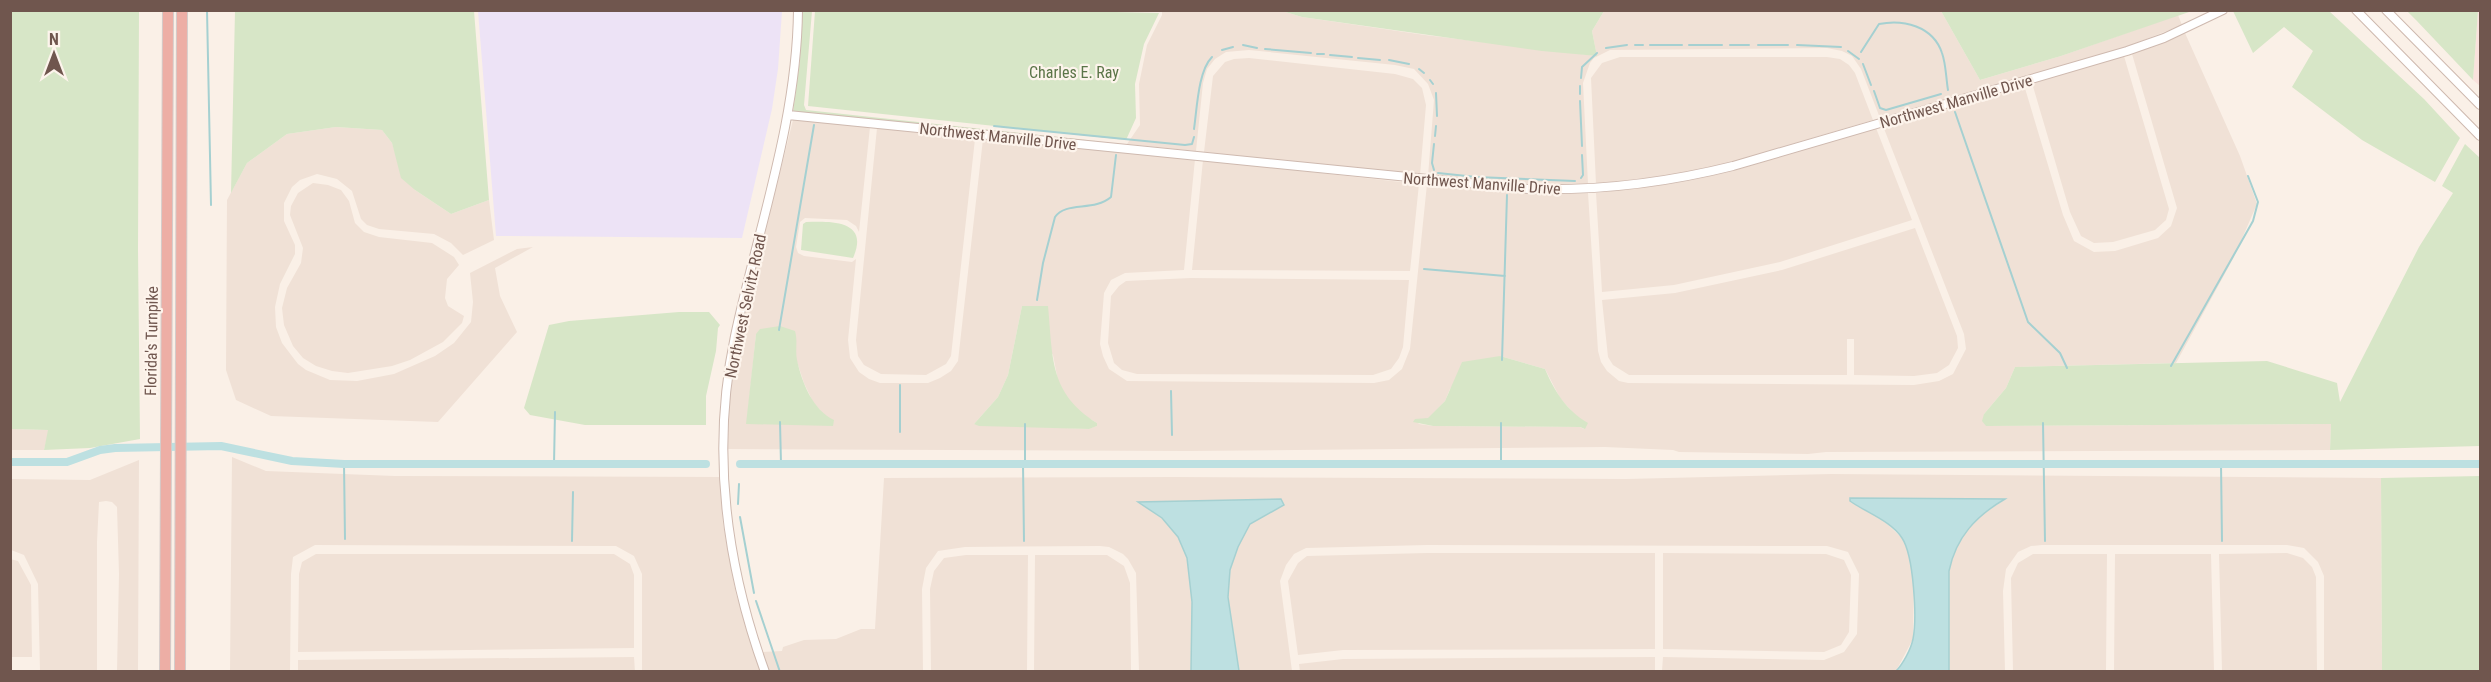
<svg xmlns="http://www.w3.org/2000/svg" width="2491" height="682" viewBox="0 0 2491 682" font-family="'Roboto Condensed',sans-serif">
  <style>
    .residential { fill: #f0e1d6; fill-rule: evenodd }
    .commercial { fill: #f9e1dc }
    .education { fill: #ede3f6 }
    .green { fill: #d7e6c7 }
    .water { fill: #bde0e1; stroke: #a5d0d1; stroke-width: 1.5 }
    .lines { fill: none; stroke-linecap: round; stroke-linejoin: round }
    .stream { stroke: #a5d0d1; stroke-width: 2 }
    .canal { stroke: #bde0e1; stroke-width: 8 }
    .secondary-casing { stroke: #ceb9af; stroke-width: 10 }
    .highway-casing { stroke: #d4ccca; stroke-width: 12 }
    .secondary { stroke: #fff; stroke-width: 8 }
    .highway { stroke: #edaea5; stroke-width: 10 }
    .labels { text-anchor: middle; stroke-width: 4.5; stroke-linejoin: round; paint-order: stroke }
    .park-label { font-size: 16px; fill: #5b7548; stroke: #fdf4ec }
    .street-label { font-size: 16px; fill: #70564e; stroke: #fdf4ec }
  </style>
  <rect width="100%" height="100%" fill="#faf0e7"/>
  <path class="residential" d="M 1162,11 L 1282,11 L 1302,17 L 1425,35 L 1597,56 L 1592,31 L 1604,11 L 1941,11 L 1980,80 L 2061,56 L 2178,15 L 2182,25 L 2126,47 L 1880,118 L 1861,69 L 1852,56 L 1842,51 L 1827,48 L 1610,50 L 1594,58 L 1590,63 L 1583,83 L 1588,184 L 1546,185 L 1428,176 L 1434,100 L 1428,84 L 1414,69 L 1395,65 L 1249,50 L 1226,52 L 1215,59 L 1207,69 L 1203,83 L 1196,151 L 1127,144 L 1140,125 L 1139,84 L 1147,45 L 1162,15 Z
    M 2185,33 L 2240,156 L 2257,204 L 2234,257 L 2176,363 L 2015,367 L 2006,388 L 1984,414 L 1986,426 L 2331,424 L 2330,450 L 1826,452 L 1808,454 L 1679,452 L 1673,450 L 1605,447 L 1186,451 L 728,449 L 729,404 L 739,338 L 793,120 L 870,127 L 859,232 L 856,226 L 847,220 L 805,218 L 800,222 L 796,247 L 798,253 L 804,256 L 852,262 L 856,259 L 848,340 L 850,358 L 859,372 L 869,379 L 880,383 L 928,383 L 940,378 L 951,371 L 958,361 L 983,139 L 1195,159 L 1184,270 L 1125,273 L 1111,280 L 1104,293 L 1100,344 L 1103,356 L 1109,369 L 1127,381 L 1374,383 L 1389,380 L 1402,369 L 1410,349 L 1427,184 L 1528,193 L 1588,193 L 1598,351 L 1601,362 L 1607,371 L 1619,381 L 1628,383 L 1914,385 L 1939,381 L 1953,374 L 1966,349 L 1964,334 L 1883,126 L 2024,85 L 2063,215 L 2074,241 L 2094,252 L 2115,251 L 2158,238 L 2171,226 L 2177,208 L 2132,54 ZM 1022,306 L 1053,355 L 1058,381 L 1064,395 L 1080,413 L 1097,423 L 1097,426 L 1088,429 L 974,424 L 998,397 L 1008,375 ZM 756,334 L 796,336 L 796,359 L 804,383 L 813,402 L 824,415 L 747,421 ZM 1500,356 L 1545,369 L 1560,398 L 1577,417 L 1584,429 L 1580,427 L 1433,426 L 1419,424 L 1415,419 L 1428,419 L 1445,401 L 1450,389 Z
    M 2124,56 L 2169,209 L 2166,220 L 2155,230 L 2113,242 L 2094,243 L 2081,236 L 2070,212 L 2032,83 Z
    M 1620,57 L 1827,57 L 1840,59 L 1849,65 L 1855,73 L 1873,120 L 1732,162 L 1687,173 L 1596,184 L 1591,78 L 1602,63 Z
    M 1249,58 L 1395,74 L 1413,79 L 1422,88 L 1426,105 L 1420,175 L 1204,152 L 1213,76 L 1225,62 L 1234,59 Z
    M 336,127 L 382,130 L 392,143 L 397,159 L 415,190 L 451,214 L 489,200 L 494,240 L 463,255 L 451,243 L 434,234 L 379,229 L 367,225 L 361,219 L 352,191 L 337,179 L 317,174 L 300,180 L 292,187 L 284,203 L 284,221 L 295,245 L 295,254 L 280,284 L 275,307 L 276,327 L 282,343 L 298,364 L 306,370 L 330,380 L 357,381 L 394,374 L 435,356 L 454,343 L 471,322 L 473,302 L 470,273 L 517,249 L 533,247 L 495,268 L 500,296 L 517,332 L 438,422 L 271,416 L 236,400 L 226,370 L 227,200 L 247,163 L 287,134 Z
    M 877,128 L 975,139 L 951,356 L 946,364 L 926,375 L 881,374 L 864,365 L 858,356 L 856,340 Z
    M 1876,128 L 1912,220 L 1780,262 L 1674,285 L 1602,292 L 1596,193 L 1688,181 L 1733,171 Z
    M 1203,160 L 1419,184 L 1410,271 L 1192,270 Z
    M 313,183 L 328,185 L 341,190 L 349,201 L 355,223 L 364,232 L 379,237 L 432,243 L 454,257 L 459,265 L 447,279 L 445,298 L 448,306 L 464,316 L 462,323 L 443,342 L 410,360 L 392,366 L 348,373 L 332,371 L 316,366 L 303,358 L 293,346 L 284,325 L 282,308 L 287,288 L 301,263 L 303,248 L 290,215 L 291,206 L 298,193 Z
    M 1915,228 L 1957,336 L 1958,348 L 1949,365 L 1937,373 L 1914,376 L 1854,375 L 1854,339 L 1847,339 L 1847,375 L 1629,375 L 1613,365 L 1608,357 L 1602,300 L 1675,293 L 1782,270 Z
    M 1191,278 L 1409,280 L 1403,347 L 1399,358 L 1391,369 L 1373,375 L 1137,374 L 1122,370 L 1114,363 L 1108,343 L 1111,296 L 1119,286 L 1126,281 Z
    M 11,429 L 49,430 L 44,450 L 11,450 Z
    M 232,457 L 266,471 L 395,476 L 720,477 L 723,524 L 736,594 L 761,671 L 642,671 L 642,574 L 634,556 L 616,546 L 315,545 L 293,557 L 291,574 L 290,671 L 230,672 Z
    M 139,460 L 138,671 L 117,671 L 119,574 L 117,507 L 112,502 L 106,501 L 99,502 L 97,542 L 97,671 L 40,671 L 38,584 L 24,555 L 11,550 L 11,479 L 90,480 Z
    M 1831,474 L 2381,478 L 2382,671 L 2324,671 L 2324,576 L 2318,562 L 2304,548 L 2287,545 L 2042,545 L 2031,546 L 2018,552 L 2006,569 L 2003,591 L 2005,671 L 1949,671 L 1949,571 L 1952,555 L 1962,536 L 1973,521 L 2004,500 L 1850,501 L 1884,521 L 1902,538 L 1910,556 L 1914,580 L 1913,639 L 1896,671 L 1662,671 L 1663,657 L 1824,660 L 1844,652 L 1857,634 L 1859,574 L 1848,552 L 1827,546 L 1427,545 L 1306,548 L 1294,554 L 1286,565 L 1280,581 L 1292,671 L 1239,671 L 1228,597 L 1230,570 L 1238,547 L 1250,524 L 1283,505 L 1280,499 L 1139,502 L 1162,518 L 1178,537 L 1187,558 L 1192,602 L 1191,671 L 1139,671 L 1136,573 L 1128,559 L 1123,554 L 1109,547 L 1100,546 L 965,547 L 938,551 L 926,568 L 922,589 L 923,671 L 769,671 L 762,652 L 782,651 L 783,647 L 804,640 L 836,639 L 861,629 L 875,629 L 884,478 L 1174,477 L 1626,479 Z
    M 1427,553 L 1655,553 L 1655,649 L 1343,650 L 1298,655 L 1288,581 L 1298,563 L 1307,556 Z
    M 1663,553 L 1826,554 L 1844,560 L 1851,575 L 1849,632 L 1841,645 L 1824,652 L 1663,649 Z
    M 2287,553 L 2303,558 L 2312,567 L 2316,577 L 2317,671 L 2222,671 L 2219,554 Z
    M 316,554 L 614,554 L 630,564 L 634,575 L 634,648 L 298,652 L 299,574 L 302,562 Z
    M 2033,554 L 2107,554 L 2106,671 L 2013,671 L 2011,578 L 2018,563 Z
    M 2115,554 L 2211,554 L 2214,671 L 2114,671 Z
    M 966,555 L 1028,555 L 1027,671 L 931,671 L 930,589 L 934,571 L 944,558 Z
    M 1035,555 L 1107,555 L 1124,566 L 1130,583 L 1131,671 L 1034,671 Z
    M 10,559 L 18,561 L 31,585 L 32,657 L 11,657 Z
    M 634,657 L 635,672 L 298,671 L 298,660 Z
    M 1655,657 L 1655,672 L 1300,672 L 1299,664 L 1343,659 Z"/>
  <path class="commercial" d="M 2478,11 L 2480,11 L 2480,86 L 2473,80 Z"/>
  <path class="education" d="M 478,11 L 782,11 L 778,69 L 772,109 L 742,238 L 496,236 Z"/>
  <path class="green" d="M 11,10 L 139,11 L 138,249 L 140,439 L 90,448 L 44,450 L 48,430 L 11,429 Z
    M 235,11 L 474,11 L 489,200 L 451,214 L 415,190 L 401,178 L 392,143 L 382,130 L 336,127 L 287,134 L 247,163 L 231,193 Z
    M 802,11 L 812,11 L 804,105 L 806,110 L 1105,142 L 793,112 L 800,59 Z
    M 1073,11 L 1159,13 L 1144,44 L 1135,84 L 1136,118 L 1126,140 L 808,106 L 815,11 Z
    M 1282,11 L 1604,10 L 1604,11 L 1592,31 L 1597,56 L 1542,51 L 1302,17 Z
    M 1941,11 L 2192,11 L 2061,56 L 1980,80 Z
    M 2233,11 L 2329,11 L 2424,99 L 2460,138 L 2435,182 L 2362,140 L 2292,87 L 2313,51 L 2284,27 L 2253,53 Z
    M 2407,11 L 2478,11 L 2473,80 L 2416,20 Z
    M 2465,144 L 2480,158 L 2480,446 L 2330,450 L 2331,424 L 1986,426 L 1982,421 L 1984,414 L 2006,388 L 2015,367 L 2267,361 L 2337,383 L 2340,402 L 2419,247 L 2453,193 L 2442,186 Z
    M 806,222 C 831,221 870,220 853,258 L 801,250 L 803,224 Z
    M 1022,306 L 1048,306 C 1053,358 1049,393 1097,423 L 1097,426 L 1089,429 L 979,426 L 974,424 L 998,397 L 1008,375 Z
    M 679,312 L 709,312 L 720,325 L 718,328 L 716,351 L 706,396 L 706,425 L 585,425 L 530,415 L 524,408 L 549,325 L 569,321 Z
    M 780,326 L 795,331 C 798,341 795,351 797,360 C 802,383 813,410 834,420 L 833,426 L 746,424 L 756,334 L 760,329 Z
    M 1500,356 L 1545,369 C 1555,392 1566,410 1588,423 L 1585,429 L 1580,427 L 1433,426 L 1413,422 L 1415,419 L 1428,418 L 1445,401 L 1462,362 Z
    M 2480,476 L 2480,671 L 2382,671 L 2381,478 Z"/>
  <path class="water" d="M 1850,498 L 2005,499 C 1976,516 1956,537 1949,571 L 1949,671 L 1896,671 C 1903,664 1911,649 1913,639 C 1917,619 1914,556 1902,538 C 1891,521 1867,513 1850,501 Z
    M 1281,499 L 1284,505 L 1250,524 L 1238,547 L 1230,570 L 1228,597 L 1239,671 L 1191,671 L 1192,602 L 1187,558 L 1178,537 L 1162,518 L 1138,502 Z"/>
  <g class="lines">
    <path class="stream" d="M 207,10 L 211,205
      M 1243,45 L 1257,48
      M 1635,45 L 1643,45
      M 1650,45 L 1682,45
      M 1689,45 L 1722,45
      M 1730,45 L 1749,45
      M 1758,45 L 1788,45
      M 1797,45 L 1841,47
      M 1606,48 L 1627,45
      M 1265,49 L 1311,53
      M 1222,50 L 1233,47
      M 1848,51 L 1859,59
      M 1861,52 L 1879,24 C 1903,19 1933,26 1942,53 C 1946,64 1946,78 1948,90
      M 1317,54 L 1324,54
      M 1330,55 L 1352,57
      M 1358,58 L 1380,60
      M 1389,60 L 1409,64
      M 1863,64 L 1871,85
      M 1419,69 L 1424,73
      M 1581,78 L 1582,67 L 1597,53
      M 1430,80 L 1433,84
      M 1874,91 L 1880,108 L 1886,110 L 1941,94
      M 1436,93 L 1437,116
      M 1580,94 L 1580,86
      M 1580,101 L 1582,146
      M 1955,112 L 2028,322 L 2060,353 L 2067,368
      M 994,126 L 1185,145 L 1192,144 L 1194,137
      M 1194,129 C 1197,109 1198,71 1212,57
      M 1435,136 L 1436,126
      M 1434,144 L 1432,163 L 1434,170
      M 1438,173 L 1476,177 L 1575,181
      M 1581,178 L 1583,175 L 1582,155
      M 1424,269 L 1505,276
      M 1037,300 L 1043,263 L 1055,217 C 1066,201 1094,212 1111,197 L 1116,155
      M 779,330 L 814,125
      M 1502,360 L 1507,195
      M 2171,366 L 2253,221 L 2258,202 L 2248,176
      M 900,385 L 900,432
      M 1171,391 L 1172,435
      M 780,422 L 781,464
      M 1501,423 L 1501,464
      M 2043,423 L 2045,541
      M 1025,424 L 1025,464
      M 344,464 L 345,539
      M 554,464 L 555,412
      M 1023,464 L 1024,541
      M 2221,464 L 2222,541
      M 738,504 L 739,484
      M 740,517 L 754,593
      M 572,541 L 573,492
      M 756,601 L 780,672"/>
    <path class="canal" d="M 10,462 L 67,462 L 100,450 L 115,448 L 221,446 L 292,461 L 344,464 L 706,464
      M 740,464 L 2480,464"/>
    <g class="secondary-casing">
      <path id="secondary" d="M 2356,10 L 2480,136
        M 2386,10 L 2480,105
        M 788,115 L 1528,189 C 1598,191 1665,183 1733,166 L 2127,51 L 2164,38 L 2223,10
        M 765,672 C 726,564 711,449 735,336 C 758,228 797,122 798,10"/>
    </g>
    <g class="highway-casing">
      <path id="highway" d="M 165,672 L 168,10
        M 180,672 L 182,10"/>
    </g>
    <use href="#secondary" class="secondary"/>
    <use href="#highway" class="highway"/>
  </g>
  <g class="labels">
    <g class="park-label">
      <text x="1074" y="78">Charles E. Ray</text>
    </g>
    <g class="street-label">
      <text transform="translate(1956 101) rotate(-16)" y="6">Northwest Manville Drive</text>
      <text transform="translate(998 136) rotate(6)" y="6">Northwest Manville Drive</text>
      <text transform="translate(1482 183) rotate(4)" y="6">Northwest Manville Drive</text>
      <text transform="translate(745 306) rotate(-78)" y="6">Northwest Selvitz Road</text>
      <text transform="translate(151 341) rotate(-89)" y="6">Florida's Turnpike</text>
    </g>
  </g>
  <rect width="2491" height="682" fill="none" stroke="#70564e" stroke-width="24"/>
  <g transform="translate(54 54)" stroke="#fdf4ec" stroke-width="4.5" paint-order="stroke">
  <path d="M0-4.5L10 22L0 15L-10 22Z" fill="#70564e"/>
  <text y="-9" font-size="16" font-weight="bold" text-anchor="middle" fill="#70564e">N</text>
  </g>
</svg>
